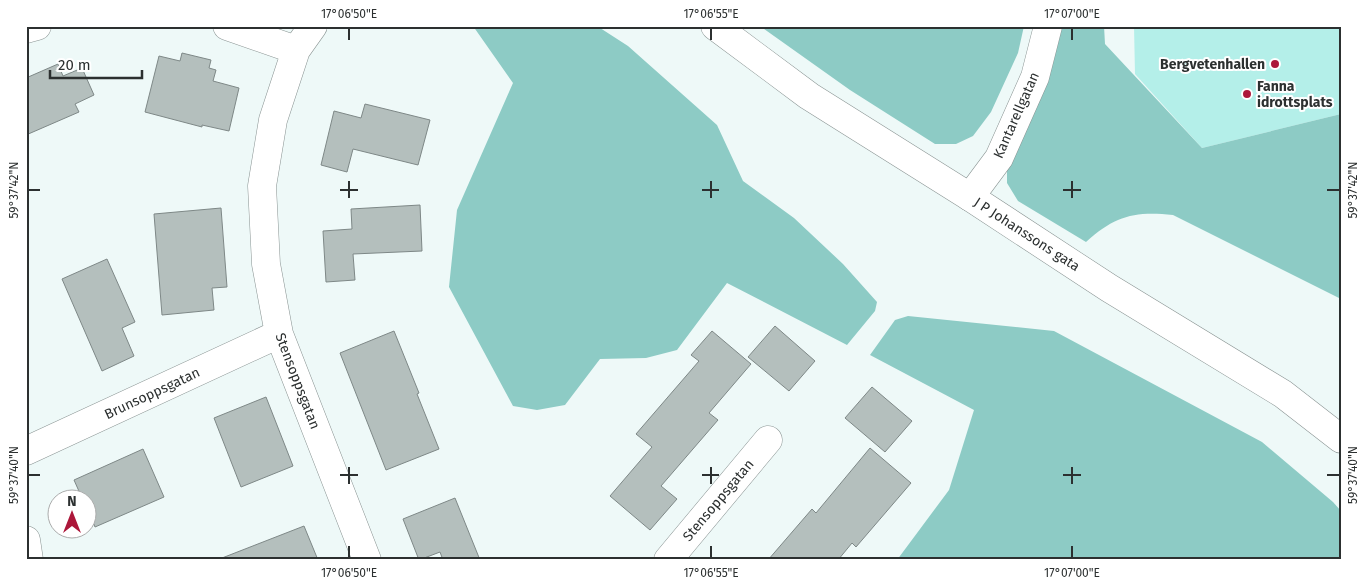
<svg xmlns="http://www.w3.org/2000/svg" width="1367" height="586" viewBox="0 0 1367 586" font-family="'Fira Sans',sans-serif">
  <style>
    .green { fill: #b4efe9 }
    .forest { fill: #8dcbc5 }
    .building { fill: #b4bfbd; stroke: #7e8887 }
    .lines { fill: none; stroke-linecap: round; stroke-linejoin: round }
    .minor-casing { stroke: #8a9493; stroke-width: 29 }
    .tertiary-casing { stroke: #8a9493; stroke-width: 29 }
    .minor { stroke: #fff; stroke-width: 28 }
    .tertiary { stroke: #fff; stroke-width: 28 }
    .ticks { fill: none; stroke: #2c3030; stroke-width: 2 }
    .poi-dot { fill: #ac173a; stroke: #fff; stroke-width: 2 }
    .labels { text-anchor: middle; stroke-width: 4; stroke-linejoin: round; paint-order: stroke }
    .poi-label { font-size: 14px; font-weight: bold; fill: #2c3030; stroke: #fff; text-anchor: end }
    .street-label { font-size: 14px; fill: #2c3030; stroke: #fff }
    .neatline { fill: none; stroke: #2c3030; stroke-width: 2 }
    .ticks-label { font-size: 12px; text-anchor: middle; fill: #2c3030 }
  </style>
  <rect width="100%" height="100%" fill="#eef9f8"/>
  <path class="green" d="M 1134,26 L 1341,26 L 1341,114 L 1202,148 L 1135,74 Z"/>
  <path class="forest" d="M 473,26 L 597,26 L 628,46 L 717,125 L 743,181 L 794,218 L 843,264 L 877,302 L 875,311 L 847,345 L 727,283 L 677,350 L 646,358 L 600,359 L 565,405 L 537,410 L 513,406 L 449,287 L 457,210 L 513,83 Z
    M 760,26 L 1024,26 L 1018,53 L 991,112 L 973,136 L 956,144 L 935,144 L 850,90 Z
    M 1062,26 L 1104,26 L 1105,44 L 1202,148 L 1341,114 L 1341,299 L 1173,215 C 1134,211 1115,216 1086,242 L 1018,201 L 1007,183 L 1007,163 L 1048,78 Z
    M 908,316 L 1054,331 L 1262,442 L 1333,502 L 1341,511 L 1341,560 L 897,560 L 949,490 L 974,410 L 870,355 L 895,320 Z"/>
  <path class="building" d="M 182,53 L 211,60 L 209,68 L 216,70 L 213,81 L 239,88 L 229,131 L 202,125 L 202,127 L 145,112 L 159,56 L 180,61 Z
    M 58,64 L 63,76 L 82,68 L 94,95 L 75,104 L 79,112 L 26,135 L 26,78 Z
    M 365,104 L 430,120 L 418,165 L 353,149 L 347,172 L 321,165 L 334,111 L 361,118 Z
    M 420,205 L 422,251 L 353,254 L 355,280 L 326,282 L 323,231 L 352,229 L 351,209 Z
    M 221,208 L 227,287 L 212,288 L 214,310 L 162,315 L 154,214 Z
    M 107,259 L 135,322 L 122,328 L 134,356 L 102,371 L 62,279 Z
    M 775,326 L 815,361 L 789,391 L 748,357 Z
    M 394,331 L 419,393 L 417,394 L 439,449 L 386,470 L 340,353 Z
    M 712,331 L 751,364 L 709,413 L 718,420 L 661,486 L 677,499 L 650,530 L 610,496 L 652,447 L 636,434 L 699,361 L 691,355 Z
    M 872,387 L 912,421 L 885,452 L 845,418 Z
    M 266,397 L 293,466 L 241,487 L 214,418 Z
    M 870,448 L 911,483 L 856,547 L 852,543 L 838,560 L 768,560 L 812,509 L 816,513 Z
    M 143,449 L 164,497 L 95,527 L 88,510 L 88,498 L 82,498 L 74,480 Z
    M 455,498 L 480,560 L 443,560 L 440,552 L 419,560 L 403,519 Z
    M 304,526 L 318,560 L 222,560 L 222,558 Z"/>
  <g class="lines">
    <g class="minor-casing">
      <path id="minor" d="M 227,26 L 296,50 L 313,26
        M 26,29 L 37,26
        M 296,50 L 273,120 L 262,186 L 266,264 L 279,334 L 367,560
        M 970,197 L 999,158 L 1035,77 L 1048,26
        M 26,451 L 279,334
        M 26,540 L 29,560
        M 668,560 L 768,440"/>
    </g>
    <g class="tertiary-casing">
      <path id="tertiary" d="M 715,26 L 809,96 L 970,197 L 1109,288 L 1283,394 L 1341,439"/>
    </g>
    <use href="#minor" class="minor"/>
    <use href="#tertiary" class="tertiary"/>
  </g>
  <path class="ticks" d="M 349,28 L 349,40M 711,28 L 711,40M 1072,28 L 1072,40M 349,181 L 349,198M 711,181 L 711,198M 1072,181 L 1072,198M 28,190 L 40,190M 340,190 L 358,190M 702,190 L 719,190M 1063,190 L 1081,190M 1327,190 L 1340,190M 349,467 L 349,484M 711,467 L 711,484M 1072,467 L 1072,484M 28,475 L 40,475M 340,475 L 358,475M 702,475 L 719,475M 1063,475 L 1081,475M 1327,475 L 1340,475M 349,546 L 349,558M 711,546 L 711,558M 1072,546 L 1072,558"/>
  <g class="poi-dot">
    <circle cx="1275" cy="64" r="5"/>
    <circle cx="1247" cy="94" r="5"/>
  </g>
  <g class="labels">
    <g class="poi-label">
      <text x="1265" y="69">Bergvetenhallen</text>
      <text x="1257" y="91" text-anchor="start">Fanna<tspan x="1257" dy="16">idrottsplats</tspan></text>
    </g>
    <g class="street-label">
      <text transform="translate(1016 115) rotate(-66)" y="5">Kantarellgatan</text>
      <text transform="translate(1027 234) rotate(33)" y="5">J P Johanssons gata</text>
      <text transform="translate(298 381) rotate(69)" y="5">Stensoppsgatan</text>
      <text transform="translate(152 393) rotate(-25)" y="5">Brunsoppsgatan</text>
      <text transform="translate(718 500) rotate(-50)" y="5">Stensoppsgatan</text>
    </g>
  </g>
  <rect width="1367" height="586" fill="none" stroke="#ffffff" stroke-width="55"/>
  <g transform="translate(72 514)"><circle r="24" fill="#ffffff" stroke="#abacac"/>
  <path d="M0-4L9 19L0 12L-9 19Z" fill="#ac173a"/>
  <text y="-8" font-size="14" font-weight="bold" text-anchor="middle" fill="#2c3030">N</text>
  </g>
  <path d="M50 70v8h92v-8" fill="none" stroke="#2c3030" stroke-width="2.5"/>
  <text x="58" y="70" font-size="15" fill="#2c3030" stroke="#ffffff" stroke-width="4" paint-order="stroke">20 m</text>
  <rect x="28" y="28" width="1312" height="530" class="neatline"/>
  <g class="ticks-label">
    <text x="349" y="18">17°06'50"E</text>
    <text x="711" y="18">17°06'55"E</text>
    <text x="1072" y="18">17°07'00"E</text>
    <text transform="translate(14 190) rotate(-90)" y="4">59°37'42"N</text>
    <text transform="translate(1353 190) rotate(-90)" y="4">59°37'42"N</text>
    <text transform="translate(14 475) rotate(-90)" y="4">59°37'40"N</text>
    <text transform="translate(1353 475) rotate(-90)" y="4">59°37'40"N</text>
    <text x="349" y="577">17°06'50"E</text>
    <text x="711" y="577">17°06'55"E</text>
    <text x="1072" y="577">17°07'00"E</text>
  </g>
</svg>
